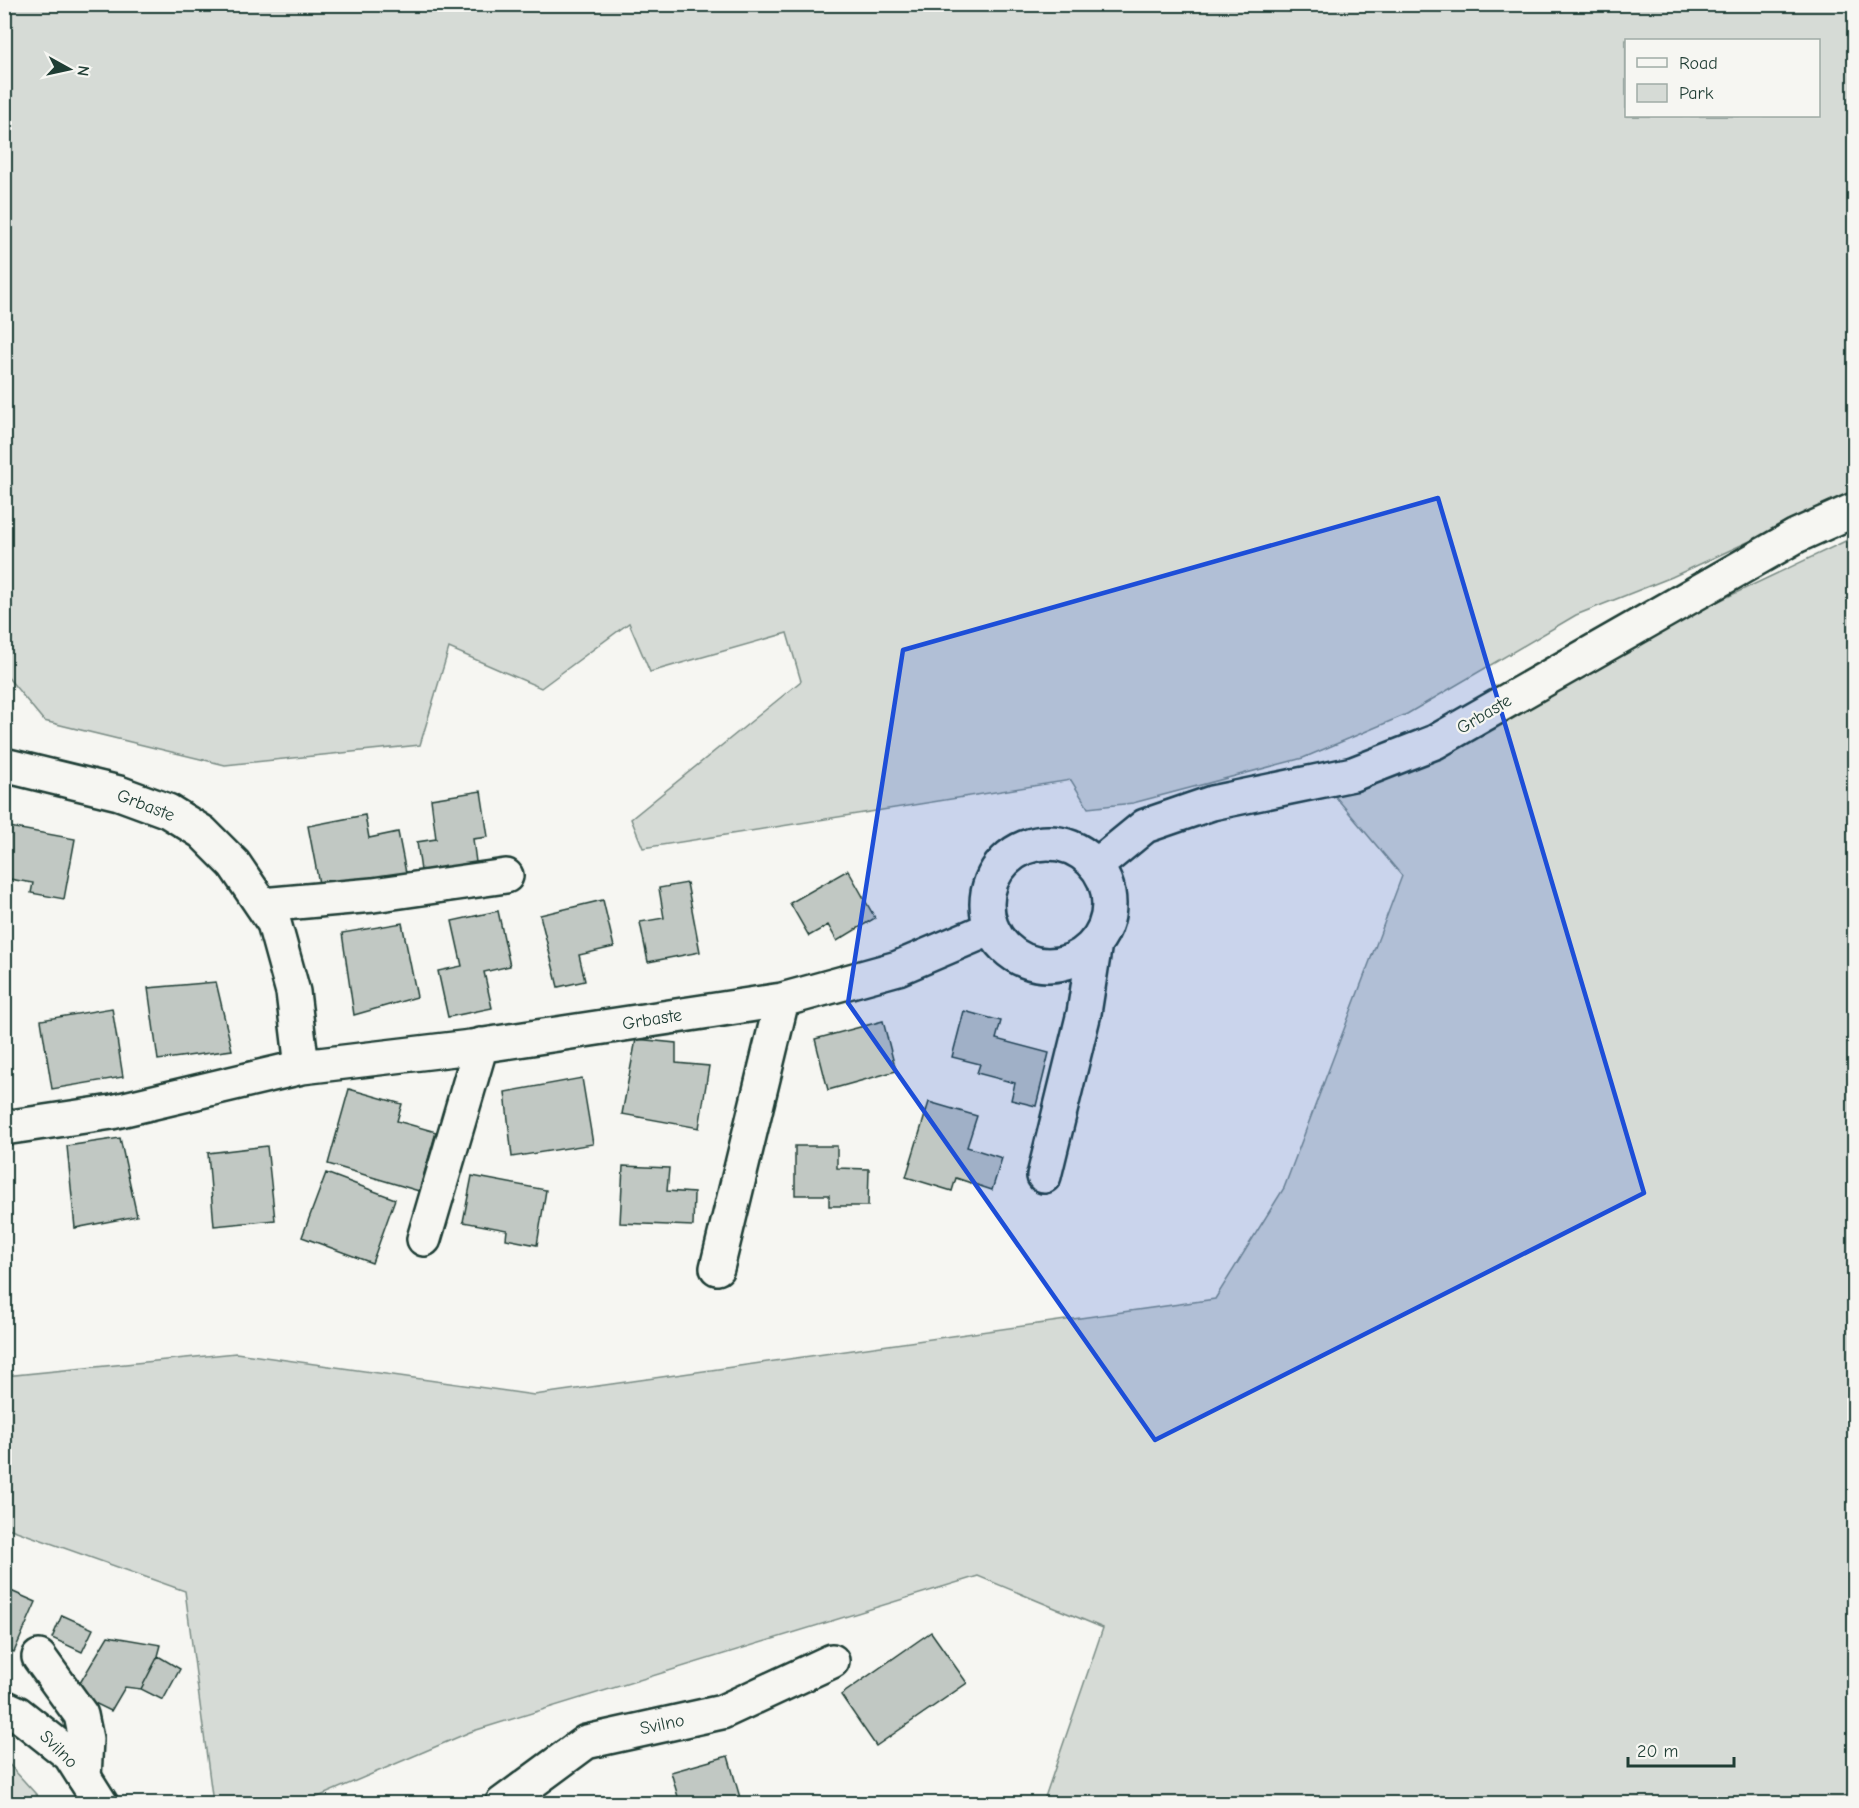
<svg xmlns="http://www.w3.org/2000/svg" width="1859" height="1808" viewBox="0 0 1859 1808" font-family="'Comic Neue',sans-serif">
  <style>
    .green { fill: #d6dbd6; stroke: #7a8c85; stroke-width: 1.5; fill-rule: evenodd }
    .building { fill: #c1c8c3; stroke: #1f3d34; stroke-width: 1.5 }
    .lines { fill: none; stroke-linecap: round; stroke-linejoin: round }
    .minor-casing { stroke: #1f3d34; stroke-width: 38 }
    .major-casing { stroke: #1f3d34; stroke-width: 38 }
    .minor { stroke: #f6f6f2; stroke-width: 33 }
    .major { stroke: #f6f6f2; stroke-width: 33 }
    .marked { fill: #1d4ed8; fill-opacity: 0.2; stroke: #1d4ed8; stroke-width: 4.5; stroke-linejoin: round }
    .labels { text-anchor: middle; stroke-width: 4.5; stroke-linejoin: round; paint-order: stroke }
    .street-label { font-size: 18px; fill: #1f3d34; stroke: #f6f6f2 }
  </style>
  <rect width="100%" height="100%" fill="#f6f6f2"/>
  <filter id="ink" filterUnits="userSpaceOnUse"><feTurbulence type="fractalNoise" baseFrequency=".0167" numOctaves="2"/><feDisplacementMap in="SourceGraphic" scale="12" xChannelSelector="R" yChannelSelector="G"/><feConvolveMatrix kernelMatrix="1 2 1 2 8 2 1 2 1" color-interpolation-filters="sRGB"/></filter>
  <g filter="url(#ink)">
    <path class="green" d="M 4,5 L 1854,5 L 1854,493 L 1672,577 L 1576,615 L 1407,714 L 1303,758 L 1133,803 L 1088,808 L 1071,780 L 643,848 L 631,819 L 801,681 L 787,633 L 650,672 L 629,623 L 541,688 L 449,648 L 420,745 L 225,765 L 44,721 L 5,674 ZM 1626,40 L 1818,40 L 1818,116 L 1626,116 Z
      M 1854,537 L 1854,1803 L 1043,1803 L 1103,1628 L 978,1576 L 470,1732 L 304,1803 L 213,1803 L 185,1591 L 5,1527 L 5,1376 L 236,1353 L 534,1395 L 1215,1299 L 1284,1188 L 1402,876 L 1335,796 L 1452,750 L 1687,616 Z
      M 5,1760 L 44,1803 L 5,1803 Z"/>
    <path class="building" d="M 481,791 L 488,837 L 473,839 L 477,870 L 422,878 L 417,842 L 436,839 L 431,799 Z
      M 365,815 L 369,838 L 398,832 L 406,873 L 320,889 L 308,826 Z
      M 4,826 L 75,839 L 64,899 L 31,893 L 33,883 L 4,878 Z
      M 848,870 L 875,918 L 837,941 L 828,925 L 809,936 L 790,903 Z
      M 687,883 L 700,952 L 648,962 L 640,922 L 664,918 L 659,888 Z
      M 603,900 L 614,947 L 579,955 L 585,981 L 558,987 L 540,915 Z
      M 498,911 L 510,966 L 484,972 L 492,1008 L 448,1017 L 438,971 L 462,966 L 452,921 Z
      M 402,923 L 417,997 L 354,1015 L 342,933 Z
      M 216,982 L 232,1050 L 158,1060 L 148,988 Z
      M 112,1008 L 123,1077 L 52,1089 L 41,1020 Z
      M 964,1011 L 1001,1021 L 996,1039 L 1049,1053 L 1036,1106 L 1011,1100 L 1015,1083 L 977,1073 L 980,1064 L 952,1057 Z
      M 883,1021 L 896,1071 L 828,1090 L 815,1039 Z
      M 636,1039 L 676,1043 L 676,1063 L 709,1066 L 699,1128 L 622,1114 Z
      M 582,1078 L 593,1144 L 512,1157 L 505,1092 Z
      M 349,1089 L 402,1104 L 397,1121 L 436,1132 L 419,1191 L 328,1164 Z
      M 929,1102 L 977,1116 L 967,1147 L 1002,1158 L 992,1190 L 956,1178 L 952,1191 L 906,1177 Z
      M 120,1138 L 137,1216 L 75,1228 L 67,1146 Z
      M 267,1146 L 275,1220 L 214,1226 L 208,1153 Z
      M 795,1146 L 837,1146 L 837,1168 L 869,1169 L 868,1206 L 829,1206 L 829,1195 L 795,1195 Z
      M 623,1166 L 669,1168 L 667,1191 L 694,1193 L 693,1226 L 620,1223 Z
      M 326,1173 L 395,1199 L 372,1263 L 302,1237 Z
      M 472,1176 L 546,1190 L 537,1245 L 506,1239 L 507,1230 L 463,1222 Z
      M 4,1588 L 36,1602 L 14,1652 L 4,1647 Z
      M 62,1615 L 93,1629 L 82,1652 L 52,1638 Z
      M 931,1632 L 967,1683 L 876,1746 L 841,1695 Z
      M 108,1636 L 161,1645 L 158,1656 L 141,1689 L 125,1687 L 111,1711 L 74,1693 Z
      M 158,1656 L 180,1669 L 163,1700 L 141,1689 Z
      M 728,1756 L 741,1801 L 680,1804 L 671,1772 Z"/>
    <g class="lines">
      <g class="minor-casing">
        <path id="minor" d="M 4,765 L 119,793 L 168,811 L 202,832 L 234,864 L 274,923 L 293,992 L 302,1067
          M987 904a61 61 0 1 1 122 0a61 61 0 1 1-122 0Z
          M 1096,866 L 1145,826 L 1212,803 L 1353,774 L 1435,742 L 1796,536 L 1854,510
          M 262,905 L 373,895 L 506,876
          M 4,1128 L 112,1112 L 302,1067 L 471,1047 L 782,1000 L 898,968 L 992,928
          M 1044,1176 L 1084,1013 L 1095,943
          M 424,1239 L 481,1045
          M 717,1268 L 782,1000
          M 39,1657 L 81,1715 L 86,1739 L 84,1777
          M 502,1804 L 586,1742 L 722,1712 L 832,1661"/>
      </g>
      <g class="major-casing">
        <path id="major" d="M 4,1707 L 17,1713 L 70,1755 L 101,1804"/>
      </g>
      <use href="#minor" class="minor"/>
      <use href="#major" class="major"/>
    </g>
  </g>
  <path class="marked" d="M 1438,498 L 1644,1193 L 1155,1440 L 848,1003 L 903,650 Z"/>
  <g class="labels">
    <g class="street-label">
      <text transform="translate(1484 714) rotate(-31)" y="6">Grbaste</text>
      <text transform="translate(146 805) rotate(21)" y="6">Grbaste</text>
      <text transform="translate(652 1019) rotate(-9)" y="6">Grbaste</text>
      <text transform="translate(662 1724) rotate(-12)" y="6">Svilno</text>
      <text transform="translate(59 1749) rotate(45)" y="6">Svilno</text>
    </g>
  </g>
  <rect width="1859" height="1808" fill="none" stroke="#f6f6f2" stroke-width="24"/>
  <rect x="12" y="12" width="1835" height="1784" fill="none" stroke="#1f3d34" stroke-width="2" filter="url(#ink)"/>
  <rect x="1625" y="39" width="195" height="78" fill="#f6f6f2" stroke="#a0aca6" stroke-width="1.5"/>
  <rect x="1637" y="58" width="30" height="9" fill="#f6f6f2" stroke="#a0aca6" stroke-width="1.5"/>
  <text x="1679" y="69" font-size="18" fill="#1f3d34">Road</text>
  <rect x="1637" y="84" width="30" height="18" fill="#d6dbd6" stroke="#a0aca6" stroke-width="1.5"/>
  <text x="1679" y="99" font-size="18" fill="#1f3d34">Park</text>
  <g transform="translate(69 69) rotate(98)" stroke="#f6f6f2" stroke-width="4.5" paint-order="stroke">
  <path d="M0-4.5L10 22L0 15L-10 22Z" fill="#1f3d34"/>
  <text y="-9" font-size="16" font-weight="bold" text-anchor="middle" fill="#1f3d34">N</text>
  </g>
  <path d="M1628 1757v9h106v-9" fill="none" stroke="#1f3d34" stroke-width="3"/>
  <text x="1637" y="1757" font-size="18" fill="#1f3d34" stroke="#f6f6f2" stroke-width="4.5" paint-order="stroke">20 m</text>
</svg>
